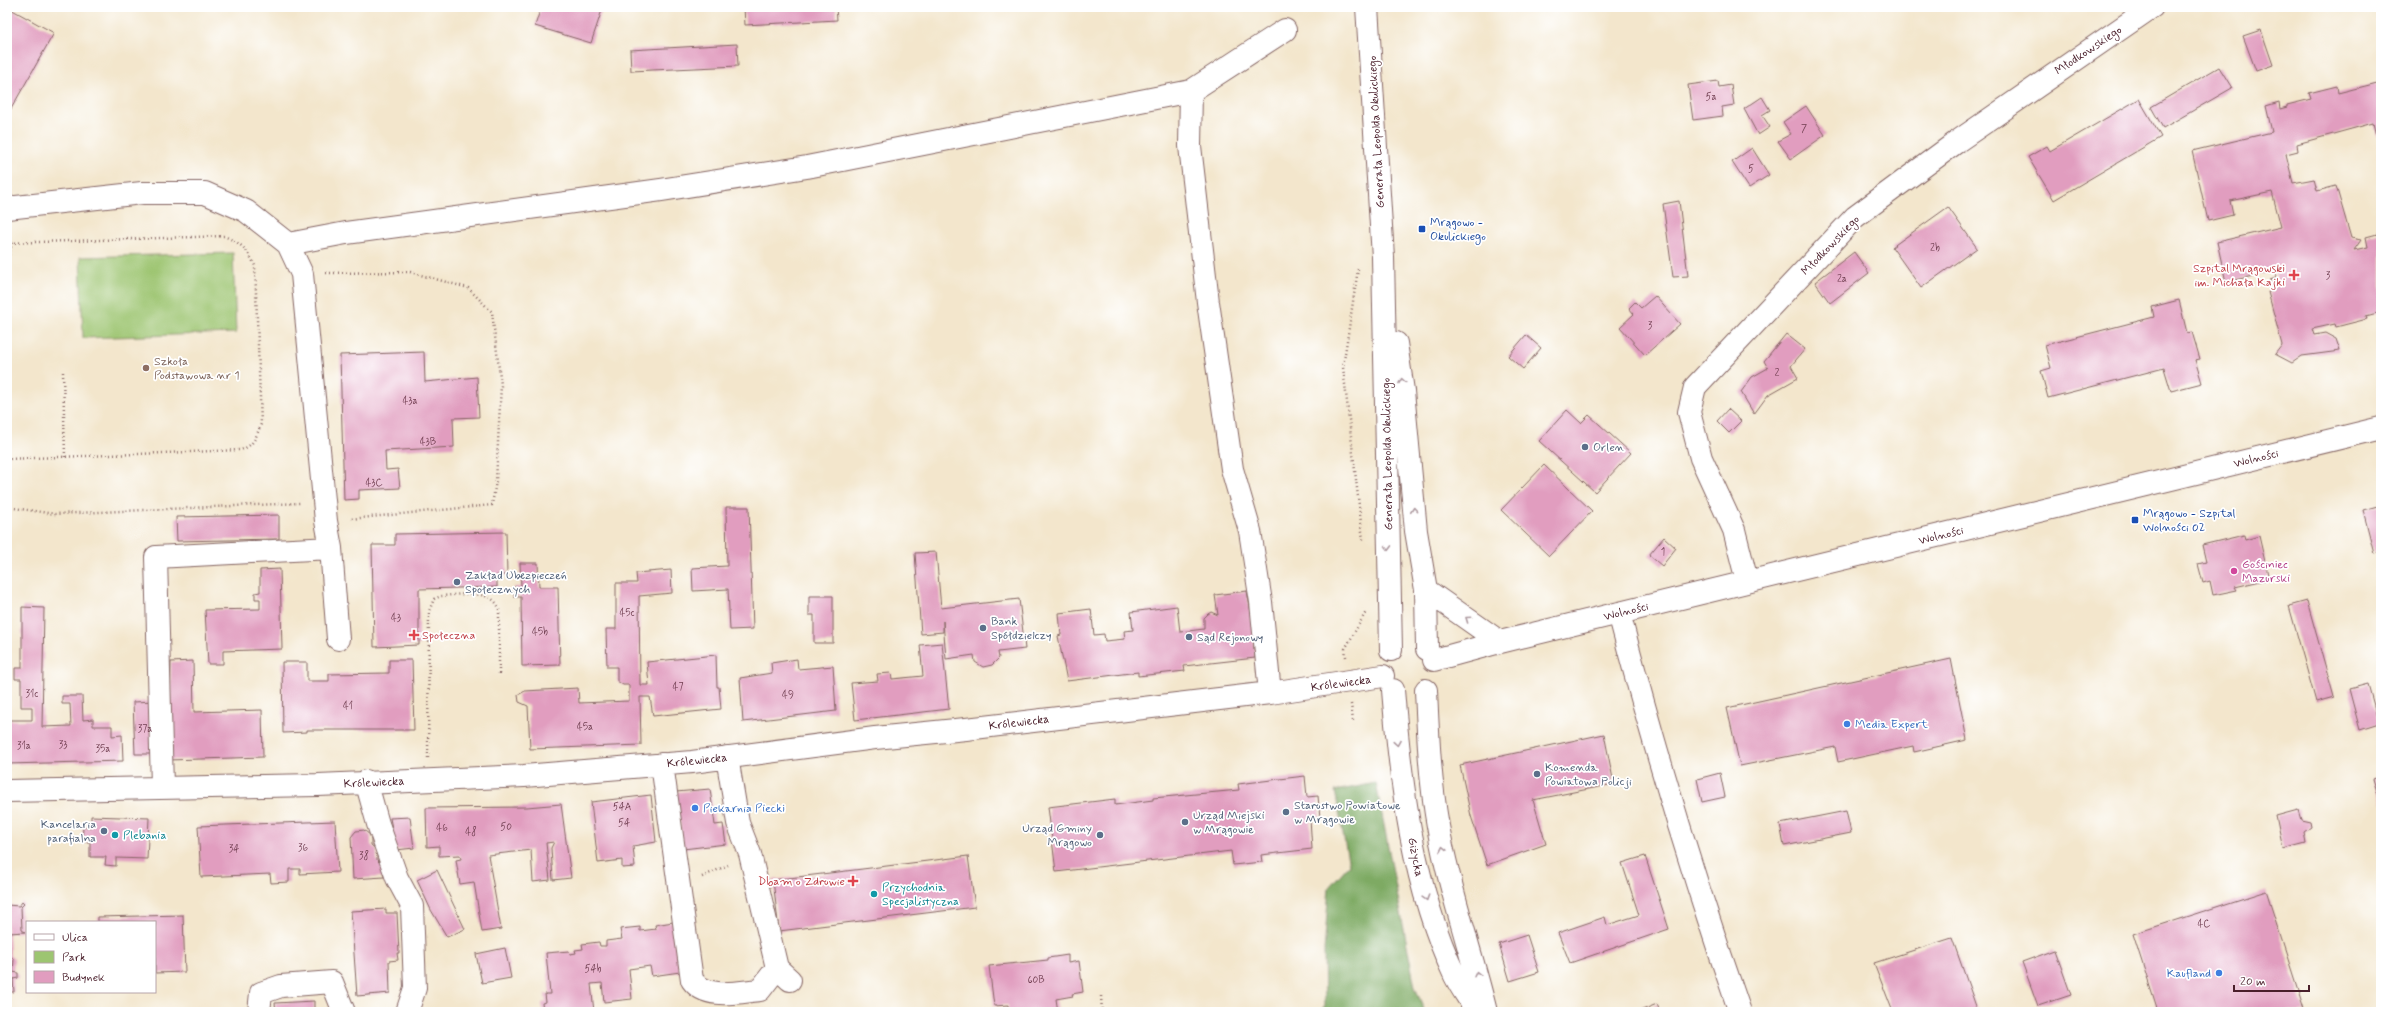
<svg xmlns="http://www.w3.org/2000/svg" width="2388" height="1019" viewBox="0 0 2388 1019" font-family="Mynerve,sans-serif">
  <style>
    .green { fill: #9dc571; stroke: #74724e }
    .forest { fill: #7eaa63; stroke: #646447 }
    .building { fill: #e19dbf }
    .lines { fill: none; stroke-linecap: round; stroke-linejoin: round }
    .minor-casing { stroke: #856563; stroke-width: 24 }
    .path { stroke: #856563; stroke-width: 2.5; stroke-dasharray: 1 3; stroke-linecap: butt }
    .minor { stroke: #fff; stroke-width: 22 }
    .oneway { stroke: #ae9aa0 }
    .transit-dot { fill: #1a4fb4; stroke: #fff; stroke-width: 1.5 }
    .health-dot { fill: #e0444e; stroke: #fff; stroke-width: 1.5 }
    .education-dot { fill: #8d6e63; stroke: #fff; stroke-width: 1.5 }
    .service-dot { fill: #5c6f8a; stroke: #fff; stroke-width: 1.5 }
    .hotel-dot { fill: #d1479c; stroke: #fff; stroke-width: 1.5 }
    .shop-dot { fill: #3f7fe0; stroke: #fff; stroke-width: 1.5 }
    .culture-dot { fill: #0f9aa8; stroke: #fff; stroke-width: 1.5 }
    .labels { text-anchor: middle; stroke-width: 3.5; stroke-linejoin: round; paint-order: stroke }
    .number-label { font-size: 10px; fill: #703e50 }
    .street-label { font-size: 12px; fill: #4a1f2b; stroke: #fff }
    .transit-label { font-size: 12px; fill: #164399; stroke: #fff; text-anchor: start }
    .health-label { font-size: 12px; fill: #be3a42; stroke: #fff; text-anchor: end }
    .education-label { font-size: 12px; fill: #785e54; stroke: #fff; text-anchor: start }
    .service-label { font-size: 12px; fill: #4e5e75; stroke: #fff; text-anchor: start }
    .hotel-label { font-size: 12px; fill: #b23c85; stroke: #fff; text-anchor: start }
    .shop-label { font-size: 12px; fill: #366cbe; stroke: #fff; text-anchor: start }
    .culture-label { font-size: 12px; fill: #0d838f; stroke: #fff; text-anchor: start }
  </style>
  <rect width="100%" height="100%" fill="#fff"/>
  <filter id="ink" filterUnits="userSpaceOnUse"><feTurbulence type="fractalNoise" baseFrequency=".025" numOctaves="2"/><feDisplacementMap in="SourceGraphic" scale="8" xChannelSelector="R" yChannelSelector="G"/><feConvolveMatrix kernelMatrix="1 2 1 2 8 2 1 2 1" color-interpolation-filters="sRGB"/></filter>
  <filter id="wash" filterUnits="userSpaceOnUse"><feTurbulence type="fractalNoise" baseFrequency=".012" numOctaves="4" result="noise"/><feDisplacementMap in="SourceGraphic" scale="16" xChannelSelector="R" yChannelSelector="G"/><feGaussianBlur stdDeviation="0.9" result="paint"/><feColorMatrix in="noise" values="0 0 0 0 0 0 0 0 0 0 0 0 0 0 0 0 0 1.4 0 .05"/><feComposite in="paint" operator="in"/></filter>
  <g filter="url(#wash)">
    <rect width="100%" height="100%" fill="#f3e6cc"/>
    <path class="green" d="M 233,253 L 236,333 L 83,338 L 80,257 Z"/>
    <path class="forest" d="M 1376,783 L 1415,987 L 1425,1012 L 1320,1012 L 1325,1005 L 1324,951 L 1329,887 L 1349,865 L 1335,791 Z"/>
    <g id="blocks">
      <path class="building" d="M 7,7 L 54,33 L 7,116 Z
        M 541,7 L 603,7 L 591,43 L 535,26 Z
        M 744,7 L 836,7 L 837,20 L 745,25 Z
        M 2261,30 L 2273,65 L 2256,71 L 2243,36 Z
        M 737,44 L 738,66 L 631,71 L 630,50 Z
        M 2219,67 L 2232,88 L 2163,128 L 2151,107 Z
        M 1718,81 L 1719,87 L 1731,85 L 1734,105 L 1722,107 L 1723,116 L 1693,120 L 1688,85 Z
        M 2381,82 L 2381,135 L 2376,136 L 2373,123 L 2297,144 L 2298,151 L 2286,154 L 2293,183 L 2314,179 L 2317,191 L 2336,186 L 2351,238 L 2361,240 L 2354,250 L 2368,247 L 2366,237 L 2381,233 L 2381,312 L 2366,316 L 2367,319 L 2336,327 L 2335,324 L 2312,329 L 2314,335 L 2325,333 L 2336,339 L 2340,351 L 2302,356 L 2292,363 L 2275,354 L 2282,345 L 2268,292 L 2273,291 L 2270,280 L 2276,278 L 2275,271 L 2226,282 L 2217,242 L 2281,227 L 2272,192 L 2230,201 L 2233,215 L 2208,221 L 2192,151 L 2272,132 L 2266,106 L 2279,102 L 2280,109 L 2287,107 L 2287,105 L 2311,99 L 2309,93 L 2337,86 L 2338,93 Z
        M 1762,97 L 1770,110 L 1762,115 L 1770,127 L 1758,135 L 1744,109 Z
        M 2139,99 L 2161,137 L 2054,200 L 2028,157 L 2047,146 L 2050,151 Z
        M 1806,106 L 1825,135 L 1791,159 L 1778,141 L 1791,134 L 1783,122 Z
        M 1752,148 L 1769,175 L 1749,188 L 1732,162 Z
        M 1679,201 L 1688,276 L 1673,277 L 1663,204 Z
        M 1948,207 L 1977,248 L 1921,288 L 1892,247 Z
        M 1854,252 L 1869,273 L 1830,303 L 1815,282 Z
        M 1655,296 L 1680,324 L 1645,355 L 1620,327 L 1634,314 L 1629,308 L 1635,302 L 1641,308 Z
        M 2179,300 L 2187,333 L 2192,332 L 2200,359 L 2195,360 L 2202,383 L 2171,391 L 2164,368 L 2048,398 L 2041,371 L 2051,368 L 2045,345 L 2154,317 L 2152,307 Z
        M 1786,334 L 1805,349 L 1791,366 L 1798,378 L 1768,395 L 1754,414 L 1741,392 L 1752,377 L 1768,368 L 1764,361 Z
        M 1526,335 L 1541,348 L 1523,369 L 1508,356 Z
        M 424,352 L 425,382 L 477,377 L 479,417 L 453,418 L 454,447 L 385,451 L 386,470 L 398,469 L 400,488 L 359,490 L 359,499 L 344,500 L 340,355 Z
        M 1728,409 L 1741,421 L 1729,433 L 1717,421 Z
        M 1567,410 L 1581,423 L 1589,415 L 1631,453 L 1595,492 L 1539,441 Z
        M 1544,465 L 1592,511 L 1549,556 L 1501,510 Z
        M 2381,505 L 2381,551 L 2374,553 L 2363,510 Z
        M 726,507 L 749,507 L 753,629 L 730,630 L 728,589 L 693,591 L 692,568 L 727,566 Z
        M 279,515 L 279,539 L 177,541 L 176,517 Z
        M 506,532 L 507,575 L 497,575 L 497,587 L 419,589 L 419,645 L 374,647 L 372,545 L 395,545 L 395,534 Z
        M 2244,535 L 2245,540 L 2259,536 L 2269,579 L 2235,587 L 2237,590 L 2213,595 L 2210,581 L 2203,583 L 2198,564 L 2206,562 L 2202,545 Z
        M 1664,537 L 1676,548 L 1662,566 L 1649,555 Z
        M 936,552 L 941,608 L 1019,599 L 1025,649 L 998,652 L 999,658 L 992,665 L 983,667 L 975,662 L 974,655 L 946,659 L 943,621 L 943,632 L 921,634 L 915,553 Z
        M 520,563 L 538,563 L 539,587 L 558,587 L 560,665 L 522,666 L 521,597 L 514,597 L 514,587 L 521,587 Z
        M 280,569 L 282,649 L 223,651 L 223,664 L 208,664 L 205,610 L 260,609 L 260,599 L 255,599 L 255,593 L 260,592 L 260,570 Z
        M 671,570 L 672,593 L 639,596 L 640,685 L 649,685 L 647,662 L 716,655 L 717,687 L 719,687 L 721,709 L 653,716 L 650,697 L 640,697 L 641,745 L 530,749 L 528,706 L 519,702 L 518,695 L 525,691 L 578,688 L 579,703 L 629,701 L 629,685 L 623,685 L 617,681 L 617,667 L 607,667 L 606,629 L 616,629 L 616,583 L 637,583 L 636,573 Z
        M 1247,591 L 1255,636 L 1253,636 L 1255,658 L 1184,666 L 1185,671 L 1138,676 L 1138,672 L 1067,681 L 1058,636 L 1061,635 L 1059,613 L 1091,609 L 1094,635 L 1104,634 L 1105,641 L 1125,639 L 1124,631 L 1133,630 L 1131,612 L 1177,606 L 1180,632 L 1204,629 L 1204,618 L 1208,614 L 1211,612 L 1218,615 L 1215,595 Z
        M 809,596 L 833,596 L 833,643 L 814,643 L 814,615 L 809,615 Z
        M 2307,601 L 2334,697 L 2316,702 L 2289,606 Z
        M 22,607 L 44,608 L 42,727 L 71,726 L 70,704 L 62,704 L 62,696 L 82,696 L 83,720 L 93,719 L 93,726 L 112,726 L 112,736 L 122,735 L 123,761 L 7,764 L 7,720 L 32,720 L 32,707 L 21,707 L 21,679 L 15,679 L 15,668 L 22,668 Z
        M 942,643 L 949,709 L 855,720 L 851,683 L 878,681 L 877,674 L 891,673 L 892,679 L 923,676 L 920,645 Z
        M 797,659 L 798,669 L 833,666 L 836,711 L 743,722 L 740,678 L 772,673 L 771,663 Z
        M 1951,659 L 1967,740 L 1914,752 L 1913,746 L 1838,762 L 1835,747 L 1740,766 L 1727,708 Z
        M 389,660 L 412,660 L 414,730 L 307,730 L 307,732 L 283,733 L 282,662 L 307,662 L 307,681 L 329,681 L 329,674 L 389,673 Z
        M 193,661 L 194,712 L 262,710 L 263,757 L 169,760 L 171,662 Z
        M 2368,684 L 2379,724 L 2360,730 L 2349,689 Z
        M 155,701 L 156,754 L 135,754 L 133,702 Z
        M 1604,734 L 1614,784 L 1533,800 L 1546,844 L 1487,865 L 1471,816 L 1460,765 Z
        M 1720,773 L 1725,797 L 1702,802 L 1697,779 Z
        M 1305,776 L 1307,797 L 1318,796 L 1320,818 L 1310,819 L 1312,849 L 1261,855 L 1262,862 L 1233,865 L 1231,851 L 1056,872 L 1048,807 L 1115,799 L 1115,805 L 1153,800 L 1153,798 L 1239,790 L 1238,784 Z
        M 2381,776 L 2381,804 L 2373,779 Z
        M 710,789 L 715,825 L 723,824 L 726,844 L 683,849 L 676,792 Z
        M 651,795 L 656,842 L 633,846 L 635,867 L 622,868 L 622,860 L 598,863 L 591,802 Z
        M 561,804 L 571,878 L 553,880 L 551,848 L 554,842 L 546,843 L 550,880 L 533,882 L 531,850 L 488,855 L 501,929 L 482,932 L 474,882 L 460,884 L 456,860 L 461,859 L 460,855 L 439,856 L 439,846 L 427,847 L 426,808 L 527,807 Z
        M 2298,810 L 2301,820 L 2310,822 L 2311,827 L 2304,832 L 2306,843 L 2283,849 L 2276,816 Z
        M 1846,811 L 1851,833 L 1784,846 L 1780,824 Z
        M 91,816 L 149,818 L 147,859 L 116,858 L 116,866 L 105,865 L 106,857 L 90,857 L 90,842 L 82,842 L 83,827 L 91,827 Z
        M 410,817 L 414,848 L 396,850 L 390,818 Z
        M 335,821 L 338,872 L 300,874 L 300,869 L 289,869 L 289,882 L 271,883 L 270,874 L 201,877 L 198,826 Z
        M 364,830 L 371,836 L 371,845 L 377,850 L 377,860 L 383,866 L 384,877 L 353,879 L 351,837 L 356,831 Z
        M 968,856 L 975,907 L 779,931 L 773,880 Z
        M 1645,856 L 1669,929 L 1570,963 L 1558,933 L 1605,917 L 1607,925 L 1639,915 L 1622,863 Z
        M 437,870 L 465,929 L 447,937 L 431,910 L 417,880 Z
        M 2266,891 L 2305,1012 L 2158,1012 L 2133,934 Z
        M 22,902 L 24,904 L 21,907 L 22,930 L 25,932 L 9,933 L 10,956 L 14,959 L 13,972 L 18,973 L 18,978 L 13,979 L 14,992 L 7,992 L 7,905 L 19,906 Z
        M 386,909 L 386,913 L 397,913 L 399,953 L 397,953 L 398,960 L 389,961 L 390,993 L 357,996 L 351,911 Z
        M 183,915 L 185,972 L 155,973 L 155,922 L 98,922 L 98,917 Z
        M 673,922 L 680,972 L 652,976 L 650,966 L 629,969 L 632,999 L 604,1002 L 602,983 L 591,984 L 594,1012 L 543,1012 L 542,1003 L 546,1002 L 545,994 L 550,994 L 546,953 L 569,951 L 570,954 L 576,953 L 575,950 L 583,949 L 582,944 L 599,942 L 600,946 L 606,946 L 606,941 L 622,939 L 620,929 L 640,927 L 640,931 L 656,929 L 655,925 Z
        M 1527,935 L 1539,972 L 1510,981 L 1499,944 Z
        M 1952,938 L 1978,1012 L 1893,1012 L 1874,963 Z
        M 505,948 L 511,978 L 482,983 L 476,954 Z
        M 2055,950 L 2071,995 L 2038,1006 L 2022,962 Z
        M 1068,955 L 1068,963 L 1079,961 L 1083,992 L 1072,994 L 1073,996 L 1056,999 L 1058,1012 L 1008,1012 L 1008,1005 L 994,1006 L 989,966 L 1048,960 L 1048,958 Z
        M 314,1001 L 314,1012 L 276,1012 L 275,1003 Z
        M 1657,1004 L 1660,1012 L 1637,1012 Z"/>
    </g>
  </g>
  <g filter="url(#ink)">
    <use href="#blocks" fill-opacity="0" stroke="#856563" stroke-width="1"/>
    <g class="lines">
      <g class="minor-casing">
        <path id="minor" d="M 1367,7 L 1383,257 L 1391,650
          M 1191,91 L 1190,146 L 1208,302 L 1232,469 L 1250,531 L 1261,602 L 1270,693
          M 7,208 L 142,193 L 205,193 L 246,211 L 288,244 L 302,274 L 326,521 L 331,548 L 338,639
          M 288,244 L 346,233 L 661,190 L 807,167 L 1191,91 L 1285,30
          M 1396,343 L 1403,391 L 1416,531 L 1426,590 L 1427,649
          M 1747,581 L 1734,530 L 1701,458 L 1689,412 L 1695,387 L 1855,217 L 1958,141 L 2152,7
          M 1426,590 L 1500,642
          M 1619,613 C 1654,747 1694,881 1740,1012
          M 1434,660 L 1500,642 L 2381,428
          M 1393,690 C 1401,787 1413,887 1455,976 C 1461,988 1470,1000 1477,1012
          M 1426,690 C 1428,735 1430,782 1438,826 C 1449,889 1471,950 1486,1012
          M 727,757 L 738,823 L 750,854 L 777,968 L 790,980
          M 662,764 L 692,980 C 706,1000 738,992 760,990 L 777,968
          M 366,781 L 378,824 L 397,878 L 412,906 L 415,988 L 407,1012
          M 162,787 L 156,557 L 331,548
          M 7,791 L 318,785 L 524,776 L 692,762 L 875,738 L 966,729 L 1270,693 L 1383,676
          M 259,1012 L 261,993 L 281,986 L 332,982 L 344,1012"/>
      </g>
      <path class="path" d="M 7,243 L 224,236 C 240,243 248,249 255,266 L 261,424 C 256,437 254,446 240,450 L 7,459
        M 7,263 L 12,243
        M 1358,269 L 1343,367 L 1363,540
        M 326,273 L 410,272 L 468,288 L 492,312 L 501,385 L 496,481 L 492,505 L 350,519
        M 63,372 L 65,457
        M 7,507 L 55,514 L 301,503
        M 1346,657 L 1345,649 L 1366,612
        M 1351,704 L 1353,721
        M 428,758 L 429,611 L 434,599 L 441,596 C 459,595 491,588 499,608 L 499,677
        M 702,877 L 728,865
        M 1101,996 L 1102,1012"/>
      <use href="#minor" class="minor"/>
    </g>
    <defs><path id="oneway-chevron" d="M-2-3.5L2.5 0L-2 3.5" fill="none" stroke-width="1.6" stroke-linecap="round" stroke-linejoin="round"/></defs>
    <g class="oneway">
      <use href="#oneway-chevron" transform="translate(1402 381) rotate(-99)"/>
      <use href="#oneway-chevron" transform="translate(1414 510) rotate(-95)"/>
      <use href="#oneway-chevron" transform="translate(1388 548) rotate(89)"/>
      <use href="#oneway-chevron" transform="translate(1468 619) rotate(-145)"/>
      <use href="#oneway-chevron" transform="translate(1397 743) rotate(81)"/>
      <use href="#oneway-chevron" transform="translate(1443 849) rotate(-102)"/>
      <use href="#oneway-chevron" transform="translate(1426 898) rotate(73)"/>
      <use href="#oneway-chevron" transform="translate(1477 974) rotate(-103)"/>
    </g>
  </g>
  <g class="transit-dot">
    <rect x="1418" y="225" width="8" height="8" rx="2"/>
    <rect x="2131" y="516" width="8" height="8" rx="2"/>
  </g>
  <g class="health-dot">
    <path d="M2292 269h4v4h4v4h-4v4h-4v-4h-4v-4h4z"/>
    <path d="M412 629h4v4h4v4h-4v4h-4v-4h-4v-4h4z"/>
    <path d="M851 875h4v4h4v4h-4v4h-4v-4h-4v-4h4z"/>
  </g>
  <circle class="education-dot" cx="146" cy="368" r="4"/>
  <g class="service-dot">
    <circle cx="1585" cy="447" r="4"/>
    <circle cx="457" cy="582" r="4"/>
    <circle cx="983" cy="628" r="4"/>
    <circle cx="1189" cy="637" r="4"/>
    <circle cx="1537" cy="774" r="4"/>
    <circle cx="1286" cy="812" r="4"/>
    <circle cx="1185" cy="822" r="4"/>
    <circle cx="104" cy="831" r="4"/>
    <circle cx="1100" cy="835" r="4"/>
  </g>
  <circle class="hotel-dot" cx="2234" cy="571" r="4"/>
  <g class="shop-dot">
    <circle cx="1847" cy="724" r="4"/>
    <circle cx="695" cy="808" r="4"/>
    <circle cx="2219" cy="973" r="4"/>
  </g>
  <g class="culture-dot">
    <circle cx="115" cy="835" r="4"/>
    <circle cx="874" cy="894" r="4"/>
  </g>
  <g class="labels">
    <g class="number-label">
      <text x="1711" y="100">5a</text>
      <text x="1804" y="132">7</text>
      <text x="1751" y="172">5</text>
      <text x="1935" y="251">2b</text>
      <text x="2328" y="279">3</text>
      <text x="1842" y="282">2a</text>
      <text x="1650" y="329">3</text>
      <text x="1777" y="376">2</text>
      <text x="410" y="404">43a</text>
      <text x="428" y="445">43B</text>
      <text x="374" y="486">43C</text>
      <text x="1663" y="555">1</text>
      <text x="627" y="616">45c</text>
      <text x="396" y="621">43</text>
      <text x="540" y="635">45b</text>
      <text x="678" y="690">47</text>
      <text x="32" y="697">31c</text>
      <text x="788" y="698">49</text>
      <text x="348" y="709">41</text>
      <text x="585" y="730">45a</text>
      <text x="145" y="732">37a</text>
      <text x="63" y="748">33</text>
      <text x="24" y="749">31a</text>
      <text x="103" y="752">35a</text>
      <text x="622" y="810">54A</text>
      <text x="624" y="826">54</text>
      <text x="506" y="830">50</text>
      <text x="442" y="831">46</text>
      <text x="471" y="835">48</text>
      <text x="303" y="851">36</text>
      <text x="234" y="852">34</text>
      <text x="364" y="859">38</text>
      <text x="2204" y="927">4C</text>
      <text x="593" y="972">54b</text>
      <text x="1036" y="983">60B</text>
    </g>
    <g class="street-label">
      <text transform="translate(2088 50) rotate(-34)" y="4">Młodkowskiego</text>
      <text transform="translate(1376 132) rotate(-93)" y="4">Generała Leopolda Okulickiego</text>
      <text transform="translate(1830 245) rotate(-46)" y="4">Młodkowskiego</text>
      <text transform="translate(1387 454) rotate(-91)" y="4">Generała Leopolda Okulickiego</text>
      <text transform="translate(2256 458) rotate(-14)" y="4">Wolności</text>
      <text transform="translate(1941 535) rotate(-14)" y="4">Wolności</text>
      <text transform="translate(1626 611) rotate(-14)" y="4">Wolności</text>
      <text transform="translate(1341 683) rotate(-8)" y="4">Królewiecka</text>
      <text transform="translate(1019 722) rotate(-7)" y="4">Królewiecka</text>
      <text transform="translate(697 760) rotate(-6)" y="4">Królewiecka</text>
      <text transform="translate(374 782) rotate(-3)" y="4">Królewiecka</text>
      <text transform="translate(1416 857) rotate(79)" y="4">Giżycka</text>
    </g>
    <g class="transit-label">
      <text x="1430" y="226">Mrągowo -<tspan x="1430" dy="14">Okulickiego</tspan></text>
      <text x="2143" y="517">Mrągowo - Szpital<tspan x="2143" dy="14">Wolności 02</tspan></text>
    </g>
    <g class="health-label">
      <text x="2285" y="272">Szpital Mrągowski<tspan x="2285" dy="14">im. Michała Kajki</tspan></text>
      <text x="422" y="639" text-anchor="start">Społeczna</text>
      <text x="845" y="885">Dbam o Zdrowie</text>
    </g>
    <g class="education-label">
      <text x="154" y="365">Szkoła<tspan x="154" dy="14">Podstawowa nr 1</tspan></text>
    </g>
    <g class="service-label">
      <text x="1593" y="451">Orlen</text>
      <text x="465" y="579">Zakład Ubezpieczeń<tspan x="465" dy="14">Społecznych</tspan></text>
      <text x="991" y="625">Bank<tspan x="991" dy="14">Spółdzielczy</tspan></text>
      <text x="1197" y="641">Sąd Rejonowy</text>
      <text x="1545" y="771">Komenda<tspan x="1545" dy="14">Powiatowa Policji</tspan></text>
      <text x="1294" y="809">Starostwo Powiatowe<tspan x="1294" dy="14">w Mrągowie</tspan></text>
      <text x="1193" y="819">Urząd Miejski<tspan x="1193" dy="14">w Mrągowie</tspan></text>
      <text x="96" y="828" text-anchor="end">Kancelaria<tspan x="96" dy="14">parafialna</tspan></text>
      <text x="1092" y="832" text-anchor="end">Urząd Gminy<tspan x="1092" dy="14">Mrągowo</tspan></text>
    </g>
    <g class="hotel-label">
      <text x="2242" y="568">Gościniec<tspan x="2242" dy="14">Mazurski</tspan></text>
    </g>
    <g class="shop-label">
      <text x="1855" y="728">Media Expert</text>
      <text x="703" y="812">Piekarnia Piecki</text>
      <text x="2211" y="977" text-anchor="end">Kaufland</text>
    </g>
    <g class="culture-label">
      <text x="123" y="839">Plebania</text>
      <text x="882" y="891">Przychodnia<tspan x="882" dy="14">Specjalistyczna</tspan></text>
    </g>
  </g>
  <rect width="2388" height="1019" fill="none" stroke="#fff" stroke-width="24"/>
  <rect x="26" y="921" width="130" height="72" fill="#ffffff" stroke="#b7a5aa"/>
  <rect x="34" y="934" width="20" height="6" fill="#ffffff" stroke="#b7a5aa"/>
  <text x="62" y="941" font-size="12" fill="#4a1f2b">Ulica</text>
  <rect x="34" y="951" width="20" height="12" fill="#9dc571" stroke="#b7a5aa"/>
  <text x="62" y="961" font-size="12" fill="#4a1f2b">Park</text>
  <rect x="34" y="971" width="20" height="12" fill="#e19dbf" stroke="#b7a5aa"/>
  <text x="62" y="981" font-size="12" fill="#4a1f2b">Budynek</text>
  <path d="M2234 985v6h75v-6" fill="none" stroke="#4a1f2b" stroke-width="2"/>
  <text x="2240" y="985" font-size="12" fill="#4a1f2b" stroke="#ffffff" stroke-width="3" paint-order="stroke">20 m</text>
</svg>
